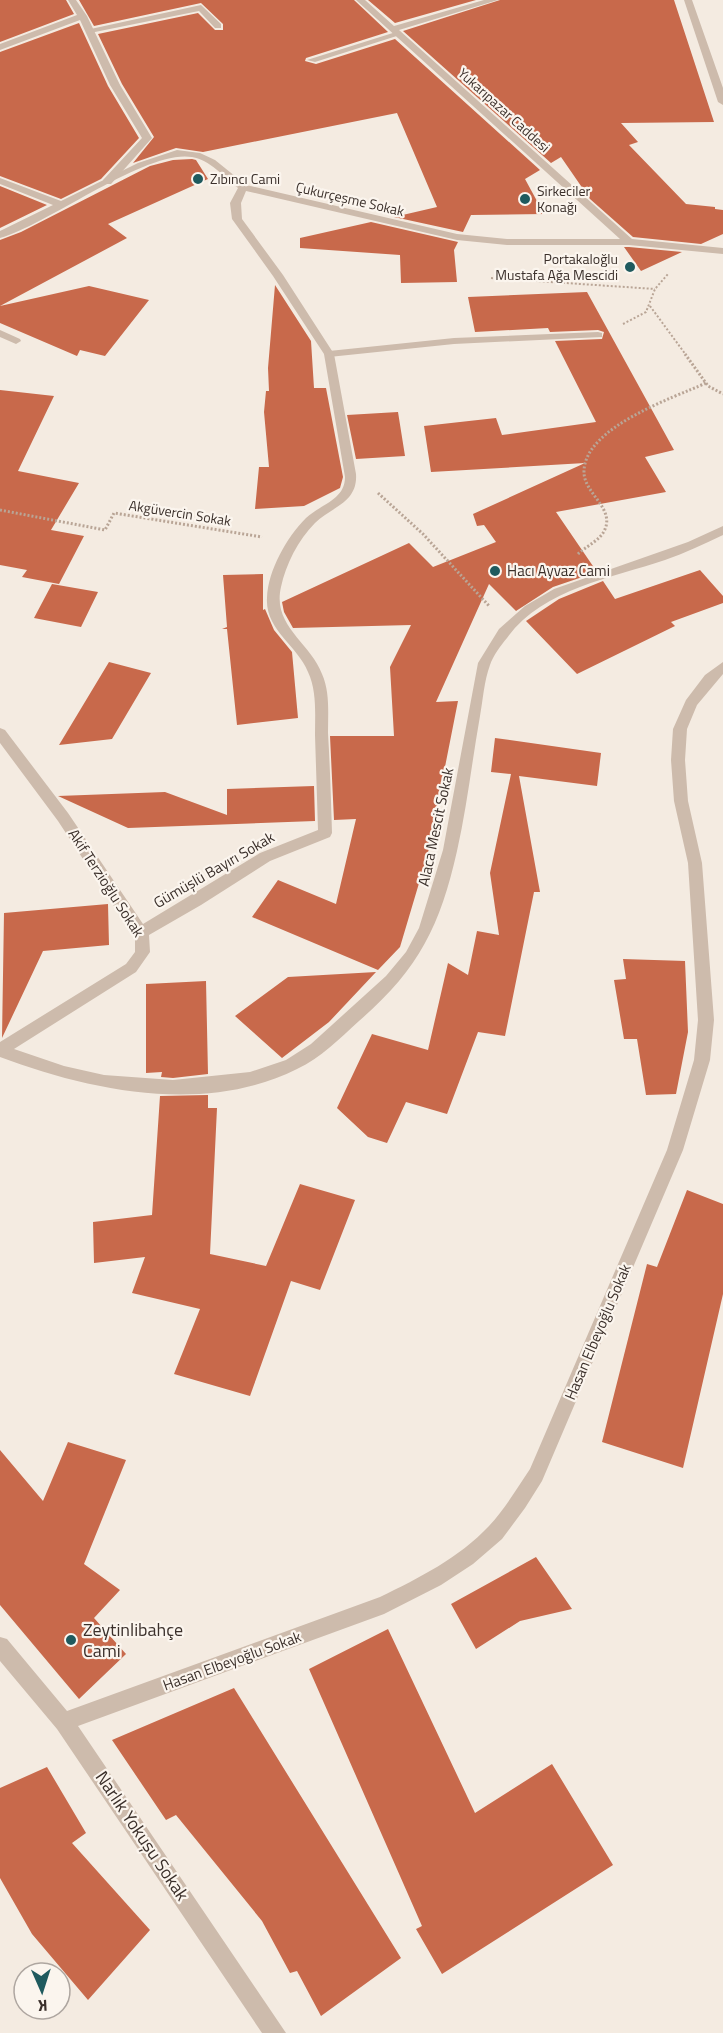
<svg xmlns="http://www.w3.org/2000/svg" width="723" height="2033" viewBox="0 0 723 2033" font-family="'Titillium Web',sans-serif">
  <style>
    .building { fill: #c8694b }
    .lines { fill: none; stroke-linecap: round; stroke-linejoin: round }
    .path-far1 { stroke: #b9a596; stroke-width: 2; stroke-dasharray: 2 2; stroke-linecap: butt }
    .path { stroke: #b9a596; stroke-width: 3; stroke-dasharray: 2 2; stroke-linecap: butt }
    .service { fill: #cdbbac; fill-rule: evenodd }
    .minor { fill: #cdbbac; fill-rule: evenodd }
    .poi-dot { fill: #1f5a5e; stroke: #fbf5ee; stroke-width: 2 }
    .labels { text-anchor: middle; stroke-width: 4.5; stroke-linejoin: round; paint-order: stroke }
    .far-street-label { font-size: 14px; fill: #3b302b; stroke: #fbf5ee }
    .far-poi-label { font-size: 14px; fill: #3b302b; stroke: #fbf5ee; text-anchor: start }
    .poi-label { font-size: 15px; fill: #3b302b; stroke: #fbf5ee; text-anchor: start }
    .street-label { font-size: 15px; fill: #3b302b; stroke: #fbf5ee }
    .near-poi-label { font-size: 18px; fill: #3b302b; stroke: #fbf5ee; text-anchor: start }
    .near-street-label { font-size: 18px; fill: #3b302b; stroke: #fbf5ee }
  </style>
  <rect width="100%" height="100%" fill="#f4ebe1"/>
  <path class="building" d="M 0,0 L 66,0 L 74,14 L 0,42 Z
    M 79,0 L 354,0 L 388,32 L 306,58 L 305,61 L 316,64 L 395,39 L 540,170 L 525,179 L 544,214 L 471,215 L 463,232 L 394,217 L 437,207 L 397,113 L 203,152 L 176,148 L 133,163 L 154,137 L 122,84 L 98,34 L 198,13 L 215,30 L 223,30 L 223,24 L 201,3 L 94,26 Z
    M 368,0 L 476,0 L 395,23 Z
    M 500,0 L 674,0 L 714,122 L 621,123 L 638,142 L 629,145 L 686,204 L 715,207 L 715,209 L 723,210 L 723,234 L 701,244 L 633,237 L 590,199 L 561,157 L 551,163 L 403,31 Z
    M 79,23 L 108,86 L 139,138 L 101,179 L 61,199 L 0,176 L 0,52 Z
    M 192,159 L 196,160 L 208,179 L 108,224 L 127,238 L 0,306 L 0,240 L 21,232 L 150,166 L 173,160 Z
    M 0,186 L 47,205 L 0,228 Z
    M 371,222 L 458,242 L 454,250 L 457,282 L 401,283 L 400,255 L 300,248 L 300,238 Z
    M 624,247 L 629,247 L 682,252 L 641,271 Z
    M 275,285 L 311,341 L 314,388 L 326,388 L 343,477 L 340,488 L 304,506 L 255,509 L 259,467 L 269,467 L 264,412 L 266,391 L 269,391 L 268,368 Z
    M 89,286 L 149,300 L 105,356 L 80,350 L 77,356 L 0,323 L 0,306 Z
    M 587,292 L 674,450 L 645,457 L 666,492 L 556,512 L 597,572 L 553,587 L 516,611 L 489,584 L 436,702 L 458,701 L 428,853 L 400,947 L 378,970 L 252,917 L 278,880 L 336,904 L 356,819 L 334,820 L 330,736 L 394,736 L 390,667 L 411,625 L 293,628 L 284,612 L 282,602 L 409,543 L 433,567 L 496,542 L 484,525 L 477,526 L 473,514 L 585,463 L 431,472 L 424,426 L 496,418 L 502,435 L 596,422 L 555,341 L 602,339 L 604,332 L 598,330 L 550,332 L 548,328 L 475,332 L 468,297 Z
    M 0,390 L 54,396 L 18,471 L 79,483 L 51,530 L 84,536 L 59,584 L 22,577 L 27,570 L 0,565 Z
    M 398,412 L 405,456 L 356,459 L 347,415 Z
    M 700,570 L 723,596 L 723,603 L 671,622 L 675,626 L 577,674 L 526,621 L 559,599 L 603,581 L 615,599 Z
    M 263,574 L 263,610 L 265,609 L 274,630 L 292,652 L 298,718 L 237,725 L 227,629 L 222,629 L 227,627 L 223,575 Z
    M 52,584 L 98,592 L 81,627 L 34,618 Z
    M 109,662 L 151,673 L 112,739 L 59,745 Z
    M 495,738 L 601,753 L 597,786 L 519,776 L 540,892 L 534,892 L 505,1036 L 478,1032 L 447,1114 L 406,1102 L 387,1143 L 368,1137 L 337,1108 L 372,1034 L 428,1050 L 448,963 L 468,975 L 477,931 L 499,935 L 490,873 L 511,774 L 491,772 Z
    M 314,786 L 315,821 L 128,828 L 58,796 L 165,792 L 227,815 L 227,789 Z
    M 108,904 L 109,945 L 43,951 L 2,1038 L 4,913 Z
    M 623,959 L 685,961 L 688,1032 L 676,1094 L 646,1095 L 637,1039 L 624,1039 L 614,980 L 626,979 Z
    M 376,972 L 329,1022 L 282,1058 L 235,1016 L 288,977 Z
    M 206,981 L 208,1074 L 173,1078 L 161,1077 L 162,1072 L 146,1073 L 146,984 Z
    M 208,1095 L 208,1108 L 217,1108 L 210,1254 L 266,1266 L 300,1184 L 355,1200 L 320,1290 L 291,1281 L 250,1396 L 174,1374 L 200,1309 L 132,1293 L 145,1257 L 94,1263 L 93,1222 L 152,1215 L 160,1096 Z
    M 687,1190 L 723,1204 L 723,1294 L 683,1468 L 602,1442 L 647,1264 L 657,1267 Z
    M 68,1442 L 126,1460 L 84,1564 L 120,1590 L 94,1618 L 126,1654 L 79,1699 L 0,1605 L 0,1450 L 43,1501 Z
    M 536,1557 L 572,1609 L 520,1621 L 476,1649 L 451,1604 Z
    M 388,1629 L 475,1813 L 552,1764 L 613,1865 L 442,1974 L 416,1929 L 422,1926 L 309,1669 Z
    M 234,1688 L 401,1958 L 321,2016 L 297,1971 L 290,1973 L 262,1921 L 176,1815 L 166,1820 L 112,1740 Z
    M 47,1767 L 86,1833 L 72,1843 L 150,1930 L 88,2000 L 32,1934 L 0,1878 L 0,1788 Z"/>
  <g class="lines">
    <path class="path-far1" d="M 491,278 L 655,289
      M 650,306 L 686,355
      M 623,324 L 646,312 L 655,289 L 668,274"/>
    <path class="path" d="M 685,354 L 708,386 L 723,394
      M 378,493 L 423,534 L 490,607
      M 0,510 L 105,530 L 114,513 L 262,537
      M 578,554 C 585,547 597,542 603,533 C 618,509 583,494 584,471 C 585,427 673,398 706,383"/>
    <path class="service" d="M 201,5 L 221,24 L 221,28 L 215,28 L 199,11 L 90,33 L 86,30 Z
      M 396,32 L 403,34 L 315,62 L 307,60 Z
      M 115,82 L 120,85 L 152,138 L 111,184 L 103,184 L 103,180 L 142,138 L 110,85 Z
      M 0,330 L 20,339 L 21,341 L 16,344 L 0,337 Z
      M 598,332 L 602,333 L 602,337 L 454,344 L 329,357 L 324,354 L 329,351 L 454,338 Z"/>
    <path class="minor" d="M 68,0 L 76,0 L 87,16 L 120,85 L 118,87 L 110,85 L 80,20 L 0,50 L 0,44 L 77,15 Z
      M 356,0 L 365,0 L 394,26 L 484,0 L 498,0 L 399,30 L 632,239 L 723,248 L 723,254 L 629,245 L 507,245 L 457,240 L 246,191 L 241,203 L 242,219 L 283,275 L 334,354 L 356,474 C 358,503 331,507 315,523 C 298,540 286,564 281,587 C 272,626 310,642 322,674 C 330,692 328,713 328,733 C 330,766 331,800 332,833 L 330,837 L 270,861 L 201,905 L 149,935 L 150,952 L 136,972 L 14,1049 L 64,1066 L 104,1075 L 173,1080 L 250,1072 L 286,1060 L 311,1044 L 386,976 L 406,952 L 419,928 L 443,850 L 478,663 L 499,629 L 525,606 L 554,589 L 688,542 L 723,526 L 723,535 C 704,544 685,553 665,560 C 612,578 542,589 507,638 C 501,645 493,656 490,665 C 484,681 483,700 480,716 C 472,761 467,807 457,851 C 440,927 418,970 359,1021 C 340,1038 321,1058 297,1069 C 205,1115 91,1091 0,1057 L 0,1042 L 126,964 L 135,952 L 135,938 L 58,821 L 0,743 L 0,728 L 5,730 L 68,813 L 143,924 L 260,853 L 318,830 C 317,798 316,766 315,735 C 315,714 317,691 308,672 C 297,645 265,630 267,598 C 268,570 287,537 306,518 C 321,504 345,500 345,477 L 324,354 L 273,276 L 232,219 L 230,203 L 238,188 C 224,177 210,160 192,157 C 146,149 49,224 0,238 L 0,231 L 53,205 L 0,184 L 0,178 L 61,201 L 138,163 L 177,150 L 200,153 L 215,160 L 246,185 L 457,234 L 507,239 L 620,239 Z
      M 684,0 L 692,0 L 723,88 L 723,105 L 718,102 Z
      M 723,662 L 723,674 L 697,705 L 687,729 L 685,760 L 688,801 L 702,863 L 714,1020 L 710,1060 L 683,1150 L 542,1481 L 525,1508 L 502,1539 L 473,1564 L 441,1585 L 384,1614 L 78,1726 L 286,2033 L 262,2033 L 57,1729 L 0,1661 L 0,1637 L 7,1639 L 67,1711 L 380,1597 C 419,1578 459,1558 489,1526 C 505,1509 517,1488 530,1469 L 667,1150 L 694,1060 L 698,1020 L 688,863 L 674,801 L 671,760 L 673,729 L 686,700 L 705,675 Z"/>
  </g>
  <g class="poi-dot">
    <circle cx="198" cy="179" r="6"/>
    <circle cx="525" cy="199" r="6"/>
    <circle cx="630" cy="267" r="6"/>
    <circle cx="495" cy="571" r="6"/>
    <circle cx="71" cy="1640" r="6"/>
  </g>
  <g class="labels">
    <g class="far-street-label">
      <text transform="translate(504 110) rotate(42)" y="5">Yukarıpazar Caddesi</text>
      <text transform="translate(350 199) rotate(13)" y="5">Çukurçeşme Sokak</text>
      <text transform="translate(180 513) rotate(9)" y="5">Akgüvercin Sokak</text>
    </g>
    <g class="far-poi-label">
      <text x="210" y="184">Zıbıncı Cami</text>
      <text x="537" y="196">Sirkeciler<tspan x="537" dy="16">Konağı</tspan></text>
      <text x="618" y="264" text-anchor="end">Portakaloğlu<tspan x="618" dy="16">Mustafa Ağa Mescidi</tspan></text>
    </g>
    <g class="poi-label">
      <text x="507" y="576">Hacı Ayvaz Cami</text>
    </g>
    <g class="street-label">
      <text transform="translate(436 827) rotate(-78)" y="5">Alaca Mescit Sokak</text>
      <text transform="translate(214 870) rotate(-30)" y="5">Gümüşlü Bayırı Sokak</text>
      <text transform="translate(106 883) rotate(57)" y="5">Akif Terzioğlu Sokak</text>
      <text transform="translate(598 1332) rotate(-67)" y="5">Hasan Elbeyoğlu Sokak</text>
      <text transform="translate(232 1661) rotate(-20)" y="5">Hasan Elbeyoğlu Sokak</text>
    </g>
    <g class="near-poi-label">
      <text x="83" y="1636">Zeytinlibahçe<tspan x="83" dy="21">Cami</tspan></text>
    </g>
    <g class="near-street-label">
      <text transform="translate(142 1836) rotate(56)" y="6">Narlık Yokuşu Sokak</text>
    </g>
  </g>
  <g transform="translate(42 1991) rotate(177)"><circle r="28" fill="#fbf5ee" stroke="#aea6a0" stroke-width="1.5"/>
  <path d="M0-4.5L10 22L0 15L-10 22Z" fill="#1f5a5e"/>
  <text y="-9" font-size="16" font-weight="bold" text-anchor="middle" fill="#3b302b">K</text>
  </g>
</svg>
